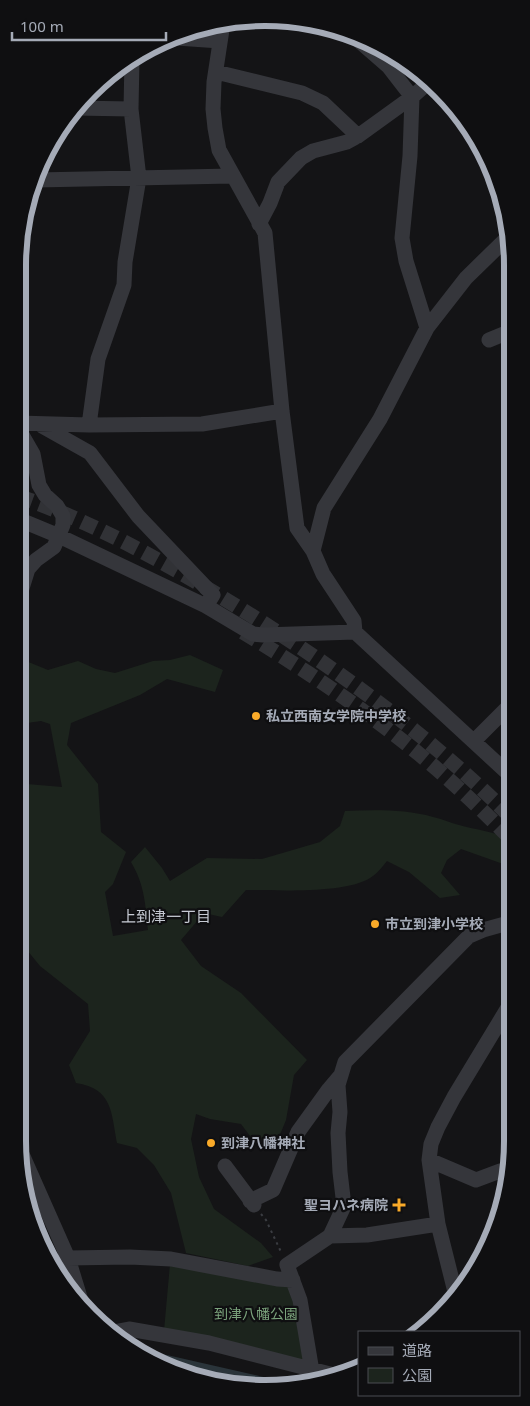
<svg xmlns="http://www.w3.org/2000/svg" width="530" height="1406" viewBox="0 0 530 1406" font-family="'Noto Sans','Noto Sans JP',sans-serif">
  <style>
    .green { fill: #1c241d }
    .water { fill: #2a343a }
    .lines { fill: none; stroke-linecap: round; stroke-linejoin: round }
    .minor-tunnel { stroke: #313236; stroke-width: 15; stroke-dasharray: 15 8; stroke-linecap: butt }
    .path { stroke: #3b3d42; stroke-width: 2; stroke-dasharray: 2.5 4; stroke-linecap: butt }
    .minor { stroke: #35363b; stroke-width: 15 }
    .poi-dot { fill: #f9aa29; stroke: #0f0f11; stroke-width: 2 }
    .labels { text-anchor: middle; stroke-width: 4.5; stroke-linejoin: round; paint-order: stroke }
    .poi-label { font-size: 14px; font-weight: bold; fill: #a5abb7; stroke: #0f0f11; text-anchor: start }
    .park-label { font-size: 14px; fill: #7ba37c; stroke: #0f0f11 }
    .neighbourhood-label { font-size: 15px; fill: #c6cad3; stroke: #0f0f11 }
    .rim { fill: none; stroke: #a5abb7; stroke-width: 6 }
  </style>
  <rect width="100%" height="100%" fill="#141416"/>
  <path class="green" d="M 18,630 L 28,640 L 26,661 L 48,670 L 78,661 L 96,669 L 115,673 L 153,661 L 170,660 L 190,655 L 223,670 L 215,692 L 167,679 L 140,695 L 71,723 L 67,745 L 98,784 L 101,832 L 126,852 L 113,884 L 105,892 L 113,936 L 148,930 C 145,903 145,886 131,862 L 145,847 L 162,868 L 170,881 L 207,858 L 262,859 L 320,842 L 340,826 L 345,811 C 374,810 405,809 433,817 C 442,819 451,823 459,825 C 477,830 494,832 512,839 L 512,863 L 506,865 L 461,849 L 447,860 L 441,873 L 460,895 L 440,898 L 409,872 L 387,861 C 382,867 377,874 370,878 C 345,894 277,890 246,890 L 222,917 L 204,913 L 181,940 L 201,966 L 241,993 L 307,1060 L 294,1075 L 286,1120 L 279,1137 L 269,1146 L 256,1144 L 241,1124 L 210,1119 L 196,1114 L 191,1139 L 199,1177 L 214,1209 L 261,1243 L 273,1257 L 248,1266 L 186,1253 L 171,1193 L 154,1165 L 137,1148 L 117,1143 C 111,1112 113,1089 76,1083 L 69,1065 L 90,1031 L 88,1004 L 40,966 L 18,939 L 18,816 L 22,795 L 27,784 L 62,787 L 50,724 L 41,721 L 20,724 L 18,721 Z
    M 170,1264 L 288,1285 L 291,1289 L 306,1361 L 164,1331 Z"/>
  <path class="water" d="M 134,1350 L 167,1355 L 294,1384 L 232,1386 L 142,1355 Z"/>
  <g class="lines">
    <path class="minor-tunnel" d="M 18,496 C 101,525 175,568 249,614 C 344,674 433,739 512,818
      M 243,632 C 304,669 364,709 419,754 C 452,781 482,810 512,840"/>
    <path class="path" d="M 261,1214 L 266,1220 L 282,1254"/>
    <path class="minor" d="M 223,23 L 214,82 L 213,109 L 215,128 L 219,150 L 265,233 L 282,411 L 297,528 L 313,551 L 323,574 L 354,621 L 355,632
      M 177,38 L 220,41
      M 357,39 L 388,66 L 412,97 L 410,156 L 402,238 L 406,261 L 427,328
      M 216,72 L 302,93 L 323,103 L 358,136
      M 75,108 L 131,109
      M 36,180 L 232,176
      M 259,224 L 270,203 L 278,182 L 301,158 L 313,151 L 347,142 L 358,136 L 412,97 L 429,82
      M 489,340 L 511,331
      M 18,423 L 89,425 L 202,424 L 282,411
      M 89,425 L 98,359 L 124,285 L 125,262 L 139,178 L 131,109 L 132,59
      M 42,426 L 90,453 L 138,516 L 213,595 L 206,606
      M 18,428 L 33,454 L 39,485 L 45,495 L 57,506 L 63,516 L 63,525 L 54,547 L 36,560 L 28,569 L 18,601
      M 18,519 L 59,536 L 206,606 L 253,634 L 263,635 L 355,632 L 512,777
      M 313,551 L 324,508 L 380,419 L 427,328 L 466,278 L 510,235
      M 474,741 L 511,704
      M 18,1145 L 68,1258 L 83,1307
      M 429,1160 L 476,1180 L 500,1171 L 509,1170
      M 225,1166 L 254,1205
      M 250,1201 L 273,1190 L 298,1132 L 329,1089 L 340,1076
      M 330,1236 L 367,1235 L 438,1224
      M 55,1262 L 68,1258 L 130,1257 L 171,1259 L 277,1279 L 293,1280
      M 456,1296 L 438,1224 L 429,1160 L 431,1144 L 438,1127 L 454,1097 L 512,1001
      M 113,1332 L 129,1329 L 209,1343 L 334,1375
      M 314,1383 L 300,1300 L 287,1265 L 330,1236 L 344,1206 L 340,1172 L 338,1133 L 340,1112 L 338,1085 L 345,1062 L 469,936 L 483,930 L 512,922"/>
  </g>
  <g class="poi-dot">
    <circle cx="256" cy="716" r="5"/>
    <circle cx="375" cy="924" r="5"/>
    <circle cx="211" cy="1143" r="5"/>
    <path d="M396.5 1197.5h5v5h5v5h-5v5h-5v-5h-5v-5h5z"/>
  </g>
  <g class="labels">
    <g class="poi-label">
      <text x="266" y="721">私立西南女学院中学校</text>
      <text x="385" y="929">市立到津小学校</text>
      <text x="221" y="1148">到津八幡神社</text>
      <text x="388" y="1210" text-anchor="end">聖ヨハネ病院</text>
    </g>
    <g class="park-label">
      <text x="256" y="1319">到津八幡公園</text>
    </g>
    <g class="neighbourhood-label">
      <text x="166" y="922">上到津一丁目</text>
    </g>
  </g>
  <path d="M0 0H530V1406H0ZM265 26H265A239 239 0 0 1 504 265V1141A239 239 0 0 1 265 1380H265A239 239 0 0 1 26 1141V265A239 239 0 0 1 265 26Z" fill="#0f0f11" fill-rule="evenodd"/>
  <path class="rim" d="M265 26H265A239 239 0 0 1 504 265V1141A239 239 0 0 1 265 1380H265A239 239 0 0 1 26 1141V265A239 239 0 0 1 265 26Z"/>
  <rect x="358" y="1331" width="162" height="65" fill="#0f0f11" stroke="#4b4d53"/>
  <rect x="368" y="1347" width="25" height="8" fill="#35363b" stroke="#4b4d53"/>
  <text x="402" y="1356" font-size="15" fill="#a5abb7">道路</text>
  <rect x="368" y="1368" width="25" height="15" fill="#1c241d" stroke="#4b4d53"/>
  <text x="402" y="1381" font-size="15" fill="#a5abb7">公園</text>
  <path d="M12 32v8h154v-8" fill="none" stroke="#a5abb7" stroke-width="2.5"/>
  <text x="20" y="32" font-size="15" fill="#a5abb7" stroke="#0f0f11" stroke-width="4" paint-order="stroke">100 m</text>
</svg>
